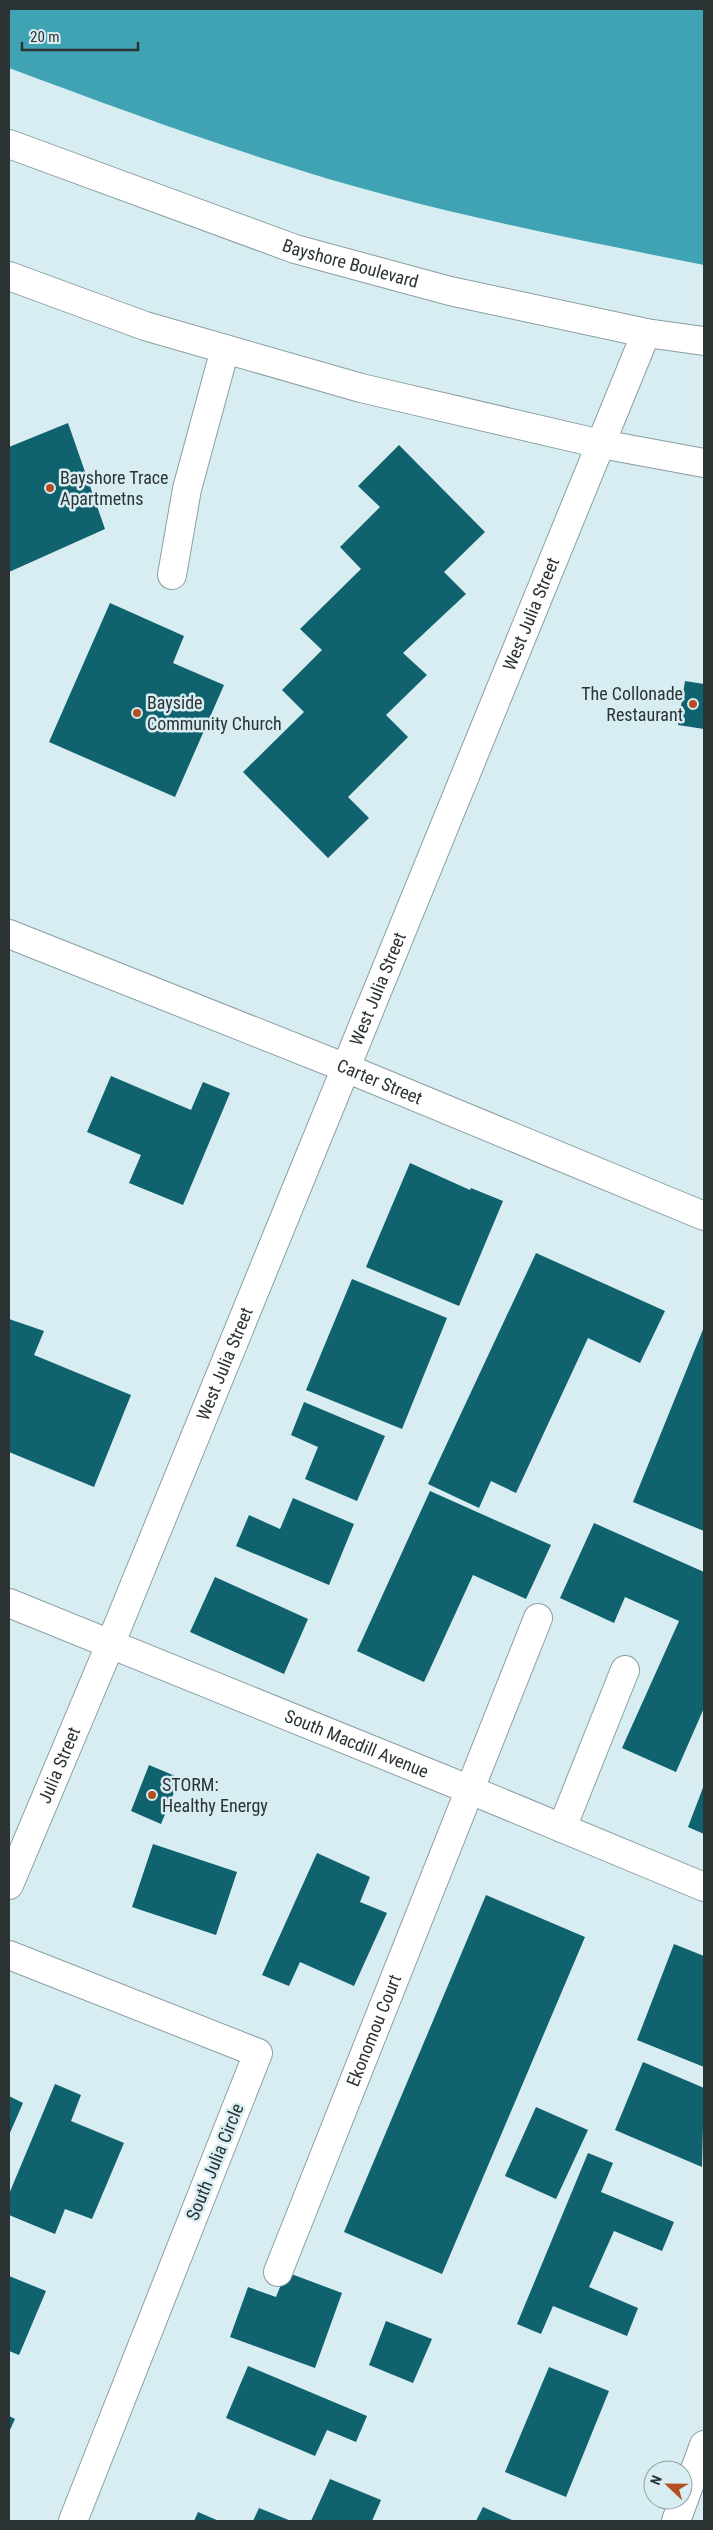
<svg xmlns="http://www.w3.org/2000/svg" width="713" height="2530" viewBox="0 0 713 2530" font-family="'Roboto Condensed',sans-serif">
  <style>
    .water { fill: #40a3b4 }
    .building { fill: #0f626e }
    .lines { fill: none; stroke-linecap: round; stroke-linejoin: round }
    .minor-casing { stroke: #8a9fa3; stroke-width: 30 }
    .major-casing { stroke: #8a9fa3; stroke-width: 30 }
    .minor { stroke: #fff; stroke-width: 28 }
    .major { stroke: #fff; stroke-width: 28 }
    .poi-dot { fill: #b44f21; stroke: #d7edf2; stroke-width: 2 }
    .labels { text-anchor: middle; stroke-width: 5; stroke-linejoin: round; paint-order: stroke }
    .street-label { font-size: 18px; fill: #2b3335; stroke: #d7edf2 }
    .poi-label { font-size: 18px; fill: #2b3335; stroke: #d7edf2; text-anchor: start }
  </style>
  <rect width="100%" height="100%" fill="#d7edf2"/>
  <path class="water" d="M 9,9 L 704,9 L 704,265 C 558,236 410,207 268,160 C 181,132 95,100 9,68 Z"/>
  <path class="building" d="M 68,423 L 105,529 L 9,572 L 9,447 Z
    M 399,445 L 485,532 L 444,572 L 466,594 L 403,653 L 427,675 L 386,715 L 408,737 L 348,797 L 369,818 L 328,858 L 243,772 L 304,712 L 282,690 L 322,650 L 300,629 L 361,569 L 340,547 L 380,507 L 358,486 Z
    M 110,603 L 184,636 L 173,663 L 224,685 L 175,797 L 49,742 Z
    M 685,681 L 704,684 L 704,729 L 678,725 Z
    M 111,1076 L 191,1110 L 203,1082 L 230,1093 L 183,1205 L 129,1183 L 141,1155 L 87,1132 Z
    M 410,1163 L 470,1190 L 471,1188 L 503,1201 L 459,1306 L 366,1267 Z
    M 536,1253 L 665,1311 L 640,1363 L 588,1338 L 516,1493 L 491,1481 L 479,1508 L 428,1484 Z
    M 352,1279 L 447,1318 L 402,1429 L 306,1390 Z
    M 9,1319 L 44,1331 L 34,1355 L 131,1395 L 94,1487 L 9,1452 Z
    M 704,1327 L 704,1531 L 633,1502 Z
    M 304,1402 L 385,1436 L 357,1501 L 305,1479 L 318,1447 L 291,1435 Z
    M 430,1491 L 551,1545 L 526,1599 L 473,1575 L 424,1682 L 357,1651 Z
    M 293,1498 L 354,1524 L 329,1585 L 236,1546 L 249,1515 L 280,1529 Z
    M 594,1523 L 704,1572 L 704,1708 L 676,1772 L 622,1748 L 679,1621 L 625,1597 L 614,1623 L 560,1598 Z
    M 215,1577 L 308,1619 L 284,1674 L 190,1632 Z
    M 149,1765 L 180,1778 L 161,1824 L 131,1811 Z
    M 704,1785 L 704,1834 L 688,1827 Z
    M 153,1844 L 237,1872 L 216,1935 L 132,1907 Z
    M 317,1853 L 370,1877 L 360,1902 L 387,1913 L 354,1986 L 300,1962 L 289,1986 L 262,1975 Z
    M 486,1895 L 585,1937 L 442,2274 L 344,2232 Z
    M 674,1944 L 704,1956 L 704,2067 L 637,2040 Z
    M 643,2062 L 704,2088 L 702,2167 L 615,2130 Z
    M 55,2084 L 81,2095 L 71,2121 L 124,2143 L 92,2219 L 65,2209 L 55,2234 L 9,2215 L 9,2194 Z
    M 9,2096 L 23,2103 L 9,2135 Z
    M 536,2107 L 588,2130 L 556,2199 L 505,2176 Z
    M 588,2153 L 613,2163 L 601,2192 L 674,2222 L 662,2251 L 614,2231 L 589,2287 L 638,2308 L 627,2336 L 553,2306 L 541,2334 L 517,2324 Z
    M 286,2272 L 342,2293 L 315,2368 L 230,2337 L 248,2287 L 276,2297 Z
    M 9,2276 L 46,2291 L 19,2355 L 9,2351 Z
    M 386,2321 L 432,2339 L 413,2383 L 369,2365 Z
    M 248,2366 L 367,2416 L 356,2442 L 327,2430 L 315,2456 L 226,2418 Z
    M 549,2367 L 609,2391 L 566,2497 L 505,2472 Z
    M 9,2416 L 15,2419 L 9,2432 Z
    M 330,2479 L 381,2500 L 372,2521 L 311,2521 Z
    M 483,2507 L 514,2521 L 476,2521 Z
    M 259,2508 L 291,2521 L 253,2521 Z
    M 198,2512 L 219,2521 L 194,2521 Z"/>
  <g class="lines">
    <g class="minor-casing">
      <g id="minor">
        <path d="M 172,575 L 187,489 L 225,349"/>
        <path id="s1" d="M 9,934 L 346,1068 L 704,1216"/>
        <path id="s2" d="M 9,1603 L 468,1789 L 704,1887"/>
        <path d="M 562,1828 L 625,1670"/>
        <path id="s3" d="M 9,1885 L 110,1645 L 646,333"/>
        <path d="M 9,1955 L 258,2053 L 73,2521"/>
        <path id="s4" d="M 278,2272 L 538,1618"/>
        <path d="M 676,2521 L 704,2445"/>
      </g>
    </g>
    <g class="major-casing">
      <g id="major">
        <path id="s5" d="M 9,144 L 295,249 L 450,291 L 646,333 L 704,341"/>
        <path d="M 9,276 L 145,326 L 361,388 L 601,444 L 704,463"/>
      </g>
    </g>
    <use href="#minor" class="minor"/>
    <use href="#major" class="major"/>
  </g>
  <g class="poi-dot">
    <circle cx="50" cy="488" r="5"/>
    <circle cx="693" cy="704" r="5"/>
    <circle cx="137" cy="713" r="5"/>
    <circle cx="152" cy="1795" r="5"/>
  </g>
  <g class="labels">
    <g class="street-label">
      <text dy="6" stroke="none"><textPath href="#s5" startOffset="362">Bayshore Boulevard</textPath></text>
      <text dy="6" stroke="none"><textPath href="#s3" startOffset="1374">West Julia Street</textPath></text>
      <text dy="6" stroke="none"><textPath href="#s3" startOffset="969">West Julia Street</textPath></text>
      <text dy="6" stroke="none"><textPath href="#s1" startOffset="399">Carter Street</textPath></text>
      <text dy="6" stroke="none"><textPath href="#s3" startOffset="564">West Julia Street</textPath></text>
      <text dy="6" stroke="none"><textPath href="#s2" startOffset="375">South Macdill Avenue</textPath></text>
      <text dy="6" stroke="none"><textPath href="#s3" startOffset="130">Julia Street</textPath></text>
      <text dy="6" stroke="none"><textPath href="#s4" startOffset="260">Ekonomou Court</textPath></text>
      <text transform="translate(215 2162) rotate(-68)" y="6">South Julia Circle</text>
    </g>
    <g class="poi-label">
      <text x="60" y="484">Bayshore Trace<tspan x="60" dy="21">Apartmetns</tspan></text>
      <text x="683" y="700" text-anchor="end">The Collonade<tspan x="683" dy="21">Restaurant</tspan></text>
      <text x="147" y="709">Bayside<tspan x="147" dy="21">Community Church</tspan></text>
      <text x="162" y="1791">STORM:<tspan x="162" dy="21">Healthy Energy</tspan></text>
    </g>
  </g>
  <rect width="713" height="2530" fill="none" stroke="#2b3335" stroke-width="20"/>
  <g transform="translate(668 2485) rotate(292)"><circle r="24" fill="#d7edf2" stroke="#92a3a6"/>
  <path d="M0-4L9 19L0 12L-9 19Z" fill="#b44f21"/>
  <text y="-8" font-size="14" font-weight="bold" text-anchor="middle" fill="#2b3335">N</text>
  </g>
  <path d="M22 42v8h116v-8" fill="none" stroke="#2b3335" stroke-width="2.5"/>
  <text x="30" y="42" font-size="15" fill="#2b3335" stroke="#d7edf2" stroke-width="4" paint-order="stroke">20 m</text>
</svg>
